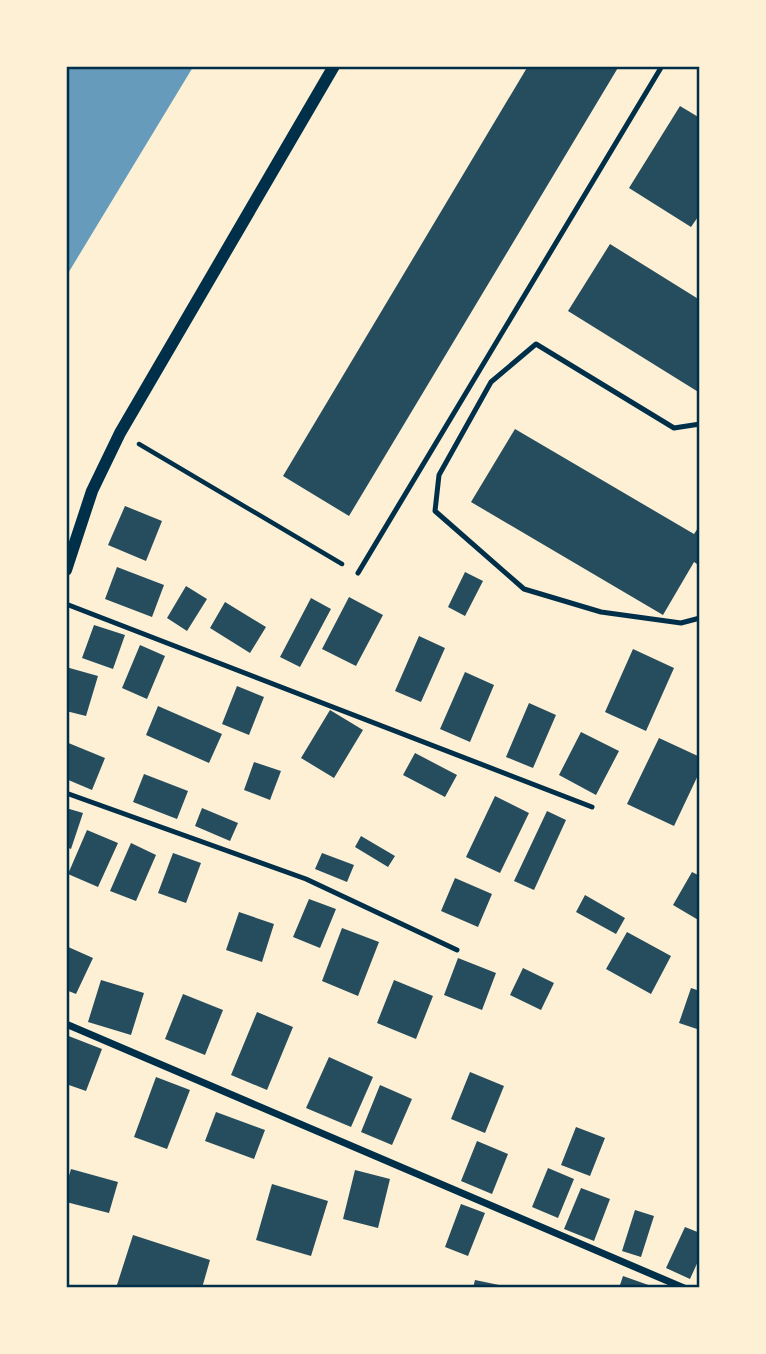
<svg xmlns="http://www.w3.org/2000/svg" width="766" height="1354" viewBox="0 0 766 1354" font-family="Arial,sans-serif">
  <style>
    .water { fill: #669bbc }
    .building { fill: #264d5e }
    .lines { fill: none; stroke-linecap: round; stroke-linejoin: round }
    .path { stroke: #003049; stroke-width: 4.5 }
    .service { stroke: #003049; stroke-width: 5 }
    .minor { stroke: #003049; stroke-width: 7 }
    .tertiary { stroke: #003049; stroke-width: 12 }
    .neatline { fill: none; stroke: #003049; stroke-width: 2.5 }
  </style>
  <rect width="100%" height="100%" fill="#fdf0d5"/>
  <path class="water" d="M 67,66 L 193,67 L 67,275 L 66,67 Z"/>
  <path class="building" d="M 528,66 L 619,66 L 349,516 L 283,476 Z
    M 680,106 L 700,118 L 700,214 L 691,227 L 629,188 Z
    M 610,244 L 700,300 L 700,393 L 568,311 Z
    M 515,429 L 694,534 L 700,525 L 700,566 L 694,562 L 663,615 L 471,502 Z
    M 125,506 L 162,521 L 146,561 L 108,545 Z
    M 117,567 L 164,585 L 152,617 L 105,599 Z
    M 465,572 L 483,581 L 465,616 L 448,607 Z
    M 186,586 L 207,599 L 187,631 L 167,618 Z
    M 349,597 L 383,615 L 356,666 L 322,649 Z
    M 311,598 L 331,609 L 300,667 L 280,657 Z
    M 225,602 L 266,627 L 250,653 L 210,628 Z
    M 94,625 L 125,635 L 113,669 L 82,658 Z
    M 419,636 L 445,648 L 421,702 L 395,691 Z
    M 140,645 L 165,656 L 147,699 L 122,688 Z
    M 633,649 L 674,668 L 646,731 L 605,712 Z
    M 66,667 L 98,676 L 86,716 L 66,711 Z
    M 465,672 L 494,685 L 470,742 L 440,729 Z
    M 237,686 L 264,697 L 249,735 L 222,724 Z
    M 529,703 L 556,715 L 533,768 L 506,757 Z
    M 158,706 L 222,734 L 209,763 L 146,735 Z
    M 330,710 L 363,730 L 334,778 L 301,758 Z
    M 581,732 L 619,751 L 596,795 L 559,775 Z
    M 659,738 L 700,757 L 700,771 L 674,826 L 627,804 Z
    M 66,742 L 105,758 L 92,790 L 66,779 Z
    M 415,753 L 457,775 L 445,797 L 403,775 Z
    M 254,762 L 281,771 L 270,800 L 244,790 Z
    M 144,774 L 188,791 L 177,819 L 133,802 Z
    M 495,796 L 529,813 L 500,873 L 466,857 Z
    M 66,808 L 83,813 L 71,849 L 66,847 Z
    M 202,808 L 238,823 L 230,841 L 195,826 Z
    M 547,811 L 566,820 L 534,890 L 514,881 Z
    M 87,830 L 118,843 L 98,887 L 68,874 Z
    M 361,836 L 395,856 L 388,867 L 355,847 Z
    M 131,843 L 156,855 L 136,901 L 110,891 Z
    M 173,853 L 201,863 L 186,903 L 158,893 Z
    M 322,853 L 354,865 L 347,882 L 315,869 Z
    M 692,872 L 700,876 L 700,921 L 673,905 Z
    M 455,878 L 492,894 L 478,927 L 441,911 Z
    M 585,895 L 625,918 L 616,934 L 576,912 Z
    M 309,899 L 336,909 L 320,948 L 293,937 Z
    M 239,912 L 274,924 L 262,962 L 226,950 Z
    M 342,928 L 379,942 L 358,996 L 322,981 Z
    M 627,932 L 671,956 L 651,994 L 606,969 Z
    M 66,946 L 93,958 L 76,994 L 66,990 Z
    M 458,958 L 496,973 L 482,1010 L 444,995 Z
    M 523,968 L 554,983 L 541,1010 L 510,995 Z
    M 101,980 L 144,993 L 131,1035 L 88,1022 Z
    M 394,980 L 433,996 L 416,1039 L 377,1023 Z
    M 691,988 L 700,991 L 700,1030 L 679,1023 Z
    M 183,994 L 223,1010 L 205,1055 L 165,1039 Z
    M 257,1012 L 293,1027 L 267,1090 L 231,1075 Z
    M 66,1035 L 102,1049 L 86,1091 L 66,1084 Z
    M 329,1057 L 373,1077 L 351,1127 L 306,1108 Z
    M 470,1072 L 504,1086 L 485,1133 L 451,1119 Z
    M 156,1077 L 190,1090 L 167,1149 L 134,1137 Z
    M 380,1085 L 412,1099 L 392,1145 L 361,1132 Z
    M 216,1112 L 265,1130 L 254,1159 L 205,1141 Z
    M 576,1127 L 605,1138 L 590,1176 L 561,1165 Z
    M 477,1141 L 508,1154 L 492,1194 L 461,1181 Z
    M 548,1168 L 574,1179 L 558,1218 L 532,1207 Z
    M 71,1169 L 118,1182 L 109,1213 L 66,1202 L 66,1186 Z
    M 355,1170 L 390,1179 L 378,1228 L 343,1219 Z
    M 272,1184 L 328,1201 L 311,1256 L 256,1240 Z
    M 581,1188 L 610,1199 L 594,1241 L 564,1229 Z
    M 461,1204 L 485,1213 L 468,1256 L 445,1247 Z
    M 635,1210 L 654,1216 L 641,1257 L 622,1251 Z
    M 685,1227 L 700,1233 L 700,1257 L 690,1279 L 666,1268 Z
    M 133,1235 L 210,1260 L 202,1288 L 116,1288 Z
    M 623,1276 L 654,1287 L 654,1288 L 619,1288 Z
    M 475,1280 L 504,1286 L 504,1288 L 473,1288 Z"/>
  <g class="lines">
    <path class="path" d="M 139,444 L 342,564"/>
    <path class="service" d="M 700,424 L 674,428 L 536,344 L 491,382 L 439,475 L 435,511 L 524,589 L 601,612 L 681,623 L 700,618
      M 358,573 L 662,66
      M 66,604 L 592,807
      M 66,793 L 306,879 L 457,950"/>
    <path class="minor" d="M 66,1024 L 684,1288"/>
    <path class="tertiary" d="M 66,570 L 92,491 L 120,433 L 334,66"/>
  </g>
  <rect width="766" height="1354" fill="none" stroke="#fdf0d5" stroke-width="136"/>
  <rect x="68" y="68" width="630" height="1218" class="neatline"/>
</svg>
